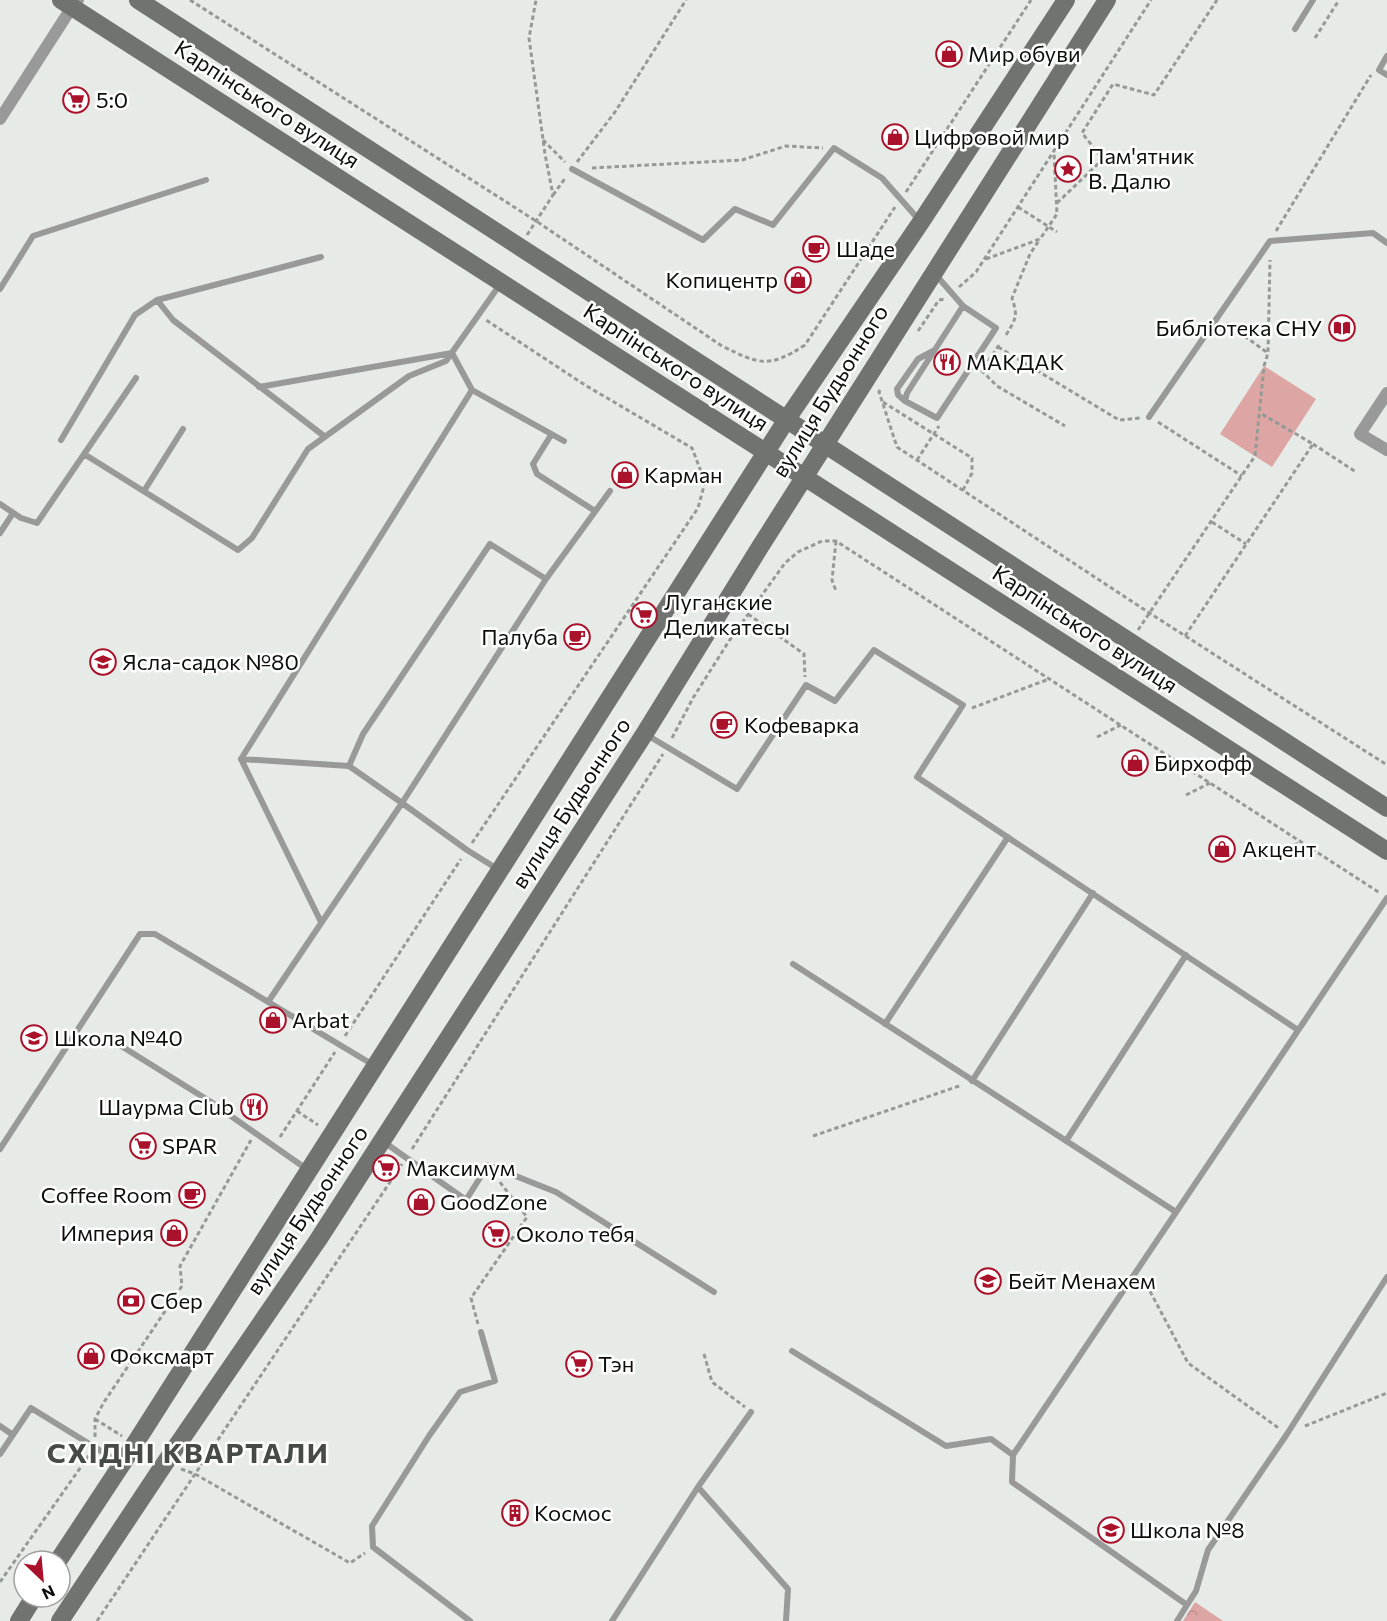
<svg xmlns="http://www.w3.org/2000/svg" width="1387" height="1621" viewBox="0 0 1387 1621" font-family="Commissioner,sans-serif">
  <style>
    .grass { fill: #dda6a4 }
    .forest { fill: url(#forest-crowns) }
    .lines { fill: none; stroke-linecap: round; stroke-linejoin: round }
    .path { stroke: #969a96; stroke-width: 3; stroke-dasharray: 4.5 3; stroke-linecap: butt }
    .lane { stroke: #989998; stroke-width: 6 }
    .street { stroke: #989998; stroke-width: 12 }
    .secondary { stroke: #717371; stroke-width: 18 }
    .labels { text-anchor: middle; stroke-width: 5; stroke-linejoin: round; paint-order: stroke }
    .poi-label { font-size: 22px; fill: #0d0f0d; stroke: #fff; text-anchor: start }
    .street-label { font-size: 22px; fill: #0d0f0d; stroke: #fff }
    .district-label { font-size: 28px; font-weight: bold; letter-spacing: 1.5px; fill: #474b47; stroke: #fff }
  </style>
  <defs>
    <pattern id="forest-crowns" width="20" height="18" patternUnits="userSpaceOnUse" patternTransform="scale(1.5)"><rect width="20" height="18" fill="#dda6a4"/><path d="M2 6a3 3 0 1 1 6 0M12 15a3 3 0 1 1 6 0" fill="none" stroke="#bc8e8c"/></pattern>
  </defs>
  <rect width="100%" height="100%" fill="#e6ebe7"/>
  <path class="grass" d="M 1264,366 L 1316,399 L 1272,467 L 1220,434 Z"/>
  <path class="forest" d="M 1195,1602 L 1223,1621 L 1183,1621 Z"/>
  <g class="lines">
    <path class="path" d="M 190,0 L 536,221 L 722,346 C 759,364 768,369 805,345 L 895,207
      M 1315,38 L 1339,0
      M 543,140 L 565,162
      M 577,162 L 615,112 L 686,0
      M 592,168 L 742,160 L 786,146 L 823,148
      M 906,192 L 1031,0
      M 553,195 L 566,177
      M 1057,203 L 1103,159 L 1082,133 L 1113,84 L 1154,95 L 1217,0
      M 1018,207 L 1057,232
      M 1276,231 L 1371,75
      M 527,235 L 553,195 L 545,154 L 529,38 L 536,0
      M 986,259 L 1040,239 L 1057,214 L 1054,153
      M 959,287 L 976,272 L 1151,0
      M 1226,323 L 1268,353
      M 918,331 L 939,300 L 945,299
      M 1006,335 C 1016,319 1018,316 1012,298 L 1030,254 L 1040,239
      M 999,345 L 982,371 L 997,386 L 1065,426
      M 998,347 L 1119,420 L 1140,418
      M 880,390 L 879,392 L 897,447 L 1151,614 L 1387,765
      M 883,402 L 972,458 L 972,473 L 963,490
      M 1158,422 L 1242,476
      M 1313,444 L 1356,472
      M 917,460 L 939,426
      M 1212,522 L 1246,544
      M 836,541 L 832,580 L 836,591
      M 748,614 L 804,654 L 805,677
      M 1138,630 L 1255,456 L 1264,366 L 1268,353 L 1270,260
      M 1185,636 L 1313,444 L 1260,413
      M 972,708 L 1049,679
      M 1097,737 L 1121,725
      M 672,738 L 693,698 L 729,641 L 785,563 L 798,552 L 822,541 L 836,541 L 1380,893
      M 1186,795 L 1210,783
      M 472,843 L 698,508 L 705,482 L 692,448 L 585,385 L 486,320
      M 1280,851 L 1301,842
      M 345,1036 L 461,859
      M 297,1111 L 318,1125
      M 813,1136 L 962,1085
      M 280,1137 L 335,1052
      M 412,1149 L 663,754
      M 1143,1278 L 1188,1363 L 1280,1429
      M 478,1324 L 471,1298 L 527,1217 L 499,1181
      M 704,1354 L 712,1382 L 745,1407
      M 95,1419 L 122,1436
      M 1305,1426 L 1387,1393
      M 95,1437 L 95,1419 L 104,1402 L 182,1286 L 180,1266 L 251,1140
      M 181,1469 L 195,1474 L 350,1563 L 365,1553
      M 0,1582 L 90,1454
      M 97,1621 L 402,1164"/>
    <path class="lane" d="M 1295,29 L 1313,0
      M 1387,56 L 1379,70 L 1387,75
      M 572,169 L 703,240 L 735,209 L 773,225 L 834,148 L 882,178 L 920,221
      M 936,275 L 963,306 L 907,393 L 905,401 L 937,418 L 996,328 L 963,306
      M 0,289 L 33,236 L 206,180
      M 157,300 L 173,320 L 324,436
      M 259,387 L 452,353 L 472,390 L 564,441
      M 905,401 L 898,395 L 897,389 L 918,359 L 933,351
      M 1149,417 L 1270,241 L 1373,233 L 1387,243
      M 551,435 L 533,464 L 537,474 L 595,511
      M 61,440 L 135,315 L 157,300 L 321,257
      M 84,454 L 238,550 L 252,538 L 308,449 L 409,376 L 446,361 L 501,283
      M 144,491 L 183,429
      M 0,504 L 21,518 L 37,523 L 136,378
      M 0,533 L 13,513
      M 546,579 L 610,491
      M 647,735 L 737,789 L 806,685 L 835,701 L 874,650 L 963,705 L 917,777 L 1298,1030
      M 241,759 L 472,390
      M 241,759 L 349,766 L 402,803 L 268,1002
      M 241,759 L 321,922
      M 349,766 L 363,734 L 490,544 L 546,579 L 402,803 L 467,850 L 499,870
      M 793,964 L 1176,1212
      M 885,1024 L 1008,837
      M 118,1044 L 211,1102 L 308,1170
      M 972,1081 L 1093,893
      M 1066,1141 L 1186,955
      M 384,1142 L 466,1200 L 488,1165 L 556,1192 L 714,1292
      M 0,1149 L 140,934 L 155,934 L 375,1066
      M 792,1351 L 946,1446 L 991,1439 L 1013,1455
      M 0,1426 L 13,1435
      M 0,1454 L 31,1408 L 122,1464
      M 698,1487 L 788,1589 L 786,1621
      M 1187,1605 L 1196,1591 L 1208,1550 L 1287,1434 L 1387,1277
      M 470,1621 L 373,1547 L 372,1526 L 429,1436 L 460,1392 L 495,1381 L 481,1332
      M 612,1621 L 698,1487 L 751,1412
      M 1177,1621 L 1187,1605 L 1012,1482 L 1013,1455 L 1387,898"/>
    <path class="street" d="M 0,119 L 72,7 L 78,0
      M 1387,393 L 1360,434 L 1387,450"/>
    <path class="secondary" d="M 61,0 L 1387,851
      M 138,0 L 1387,808
      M 58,1561 L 122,1464 L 787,419 L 921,222 L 1066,0
      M 19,1621 L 34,1597
      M 60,1621 L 165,1463 L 318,1240 L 645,733 L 760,547 L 1107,0"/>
  </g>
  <defs>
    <g id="shop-ring" transform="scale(1.35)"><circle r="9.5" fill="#fff" stroke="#a9122a" stroke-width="1.5"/><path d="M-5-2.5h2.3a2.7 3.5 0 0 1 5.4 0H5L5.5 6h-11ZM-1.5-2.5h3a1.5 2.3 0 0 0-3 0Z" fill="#a9122a"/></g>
    <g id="supermarket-ring" transform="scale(1.35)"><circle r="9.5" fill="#fff" stroke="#a9122a" stroke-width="1.5"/><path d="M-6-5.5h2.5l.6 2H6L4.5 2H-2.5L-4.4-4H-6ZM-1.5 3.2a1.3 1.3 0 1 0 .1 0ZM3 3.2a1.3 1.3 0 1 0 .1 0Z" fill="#a9122a"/></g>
    <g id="sight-ring" transform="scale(1.35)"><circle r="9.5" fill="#fff" stroke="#a9122a" stroke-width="1.5"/><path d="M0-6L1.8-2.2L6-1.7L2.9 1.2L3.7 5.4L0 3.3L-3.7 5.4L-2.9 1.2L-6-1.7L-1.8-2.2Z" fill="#a9122a"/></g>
    <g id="cafe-ring" transform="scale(1.35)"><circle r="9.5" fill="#fff" stroke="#a9122a" stroke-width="1.5"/><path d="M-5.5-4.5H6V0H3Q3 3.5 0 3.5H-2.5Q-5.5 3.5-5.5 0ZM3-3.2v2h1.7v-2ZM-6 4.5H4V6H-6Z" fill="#a9122a"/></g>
    <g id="library-ring" transform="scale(1.35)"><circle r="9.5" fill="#fff" stroke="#a9122a" stroke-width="1.5"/><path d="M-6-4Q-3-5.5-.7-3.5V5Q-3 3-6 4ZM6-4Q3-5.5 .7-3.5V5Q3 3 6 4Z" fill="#a9122a"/></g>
    <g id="restaurant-ring" transform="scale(1.35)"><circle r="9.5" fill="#fff" stroke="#a9122a" stroke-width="1.5"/><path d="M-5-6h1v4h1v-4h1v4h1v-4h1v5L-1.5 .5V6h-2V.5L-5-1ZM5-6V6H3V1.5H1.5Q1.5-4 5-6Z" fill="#a9122a"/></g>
    <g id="school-ring" transform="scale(1.35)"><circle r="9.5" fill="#fff" stroke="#a9122a" stroke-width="1.5"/><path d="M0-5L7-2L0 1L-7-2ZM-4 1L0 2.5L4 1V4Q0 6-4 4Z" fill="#a9122a"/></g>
    <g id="bank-ring" transform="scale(1.35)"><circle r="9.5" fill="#fff" stroke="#a9122a" stroke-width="1.5"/><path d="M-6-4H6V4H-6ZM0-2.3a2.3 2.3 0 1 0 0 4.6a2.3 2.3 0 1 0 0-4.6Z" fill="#a9122a"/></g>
    <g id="building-ring" transform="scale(1.35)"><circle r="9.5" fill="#fff" stroke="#a9122a" stroke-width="1.5"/><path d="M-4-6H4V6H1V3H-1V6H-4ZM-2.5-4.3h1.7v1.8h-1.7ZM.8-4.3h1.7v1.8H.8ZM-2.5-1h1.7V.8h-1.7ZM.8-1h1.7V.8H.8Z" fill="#a9122a"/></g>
  </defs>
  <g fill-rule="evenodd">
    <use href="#shop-ring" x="949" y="54"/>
    <use href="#supermarket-ring" x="76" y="100"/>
    <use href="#shop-ring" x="895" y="137"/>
    <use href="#sight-ring" x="1068" y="169"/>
    <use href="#cafe-ring" x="816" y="249"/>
    <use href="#shop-ring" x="798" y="280"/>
    <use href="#library-ring" x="1342" y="328"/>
    <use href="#restaurant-ring" x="947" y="362"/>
    <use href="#shop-ring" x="625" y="475"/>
    <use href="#supermarket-ring" x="644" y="615"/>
    <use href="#cafe-ring" x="577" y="637"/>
    <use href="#school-ring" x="103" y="662"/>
    <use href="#cafe-ring" x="724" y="725"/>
    <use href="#shop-ring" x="1135" y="763"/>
    <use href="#shop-ring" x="1222" y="849"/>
    <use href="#shop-ring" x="273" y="1020"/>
    <use href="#school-ring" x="34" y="1038"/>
    <use href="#restaurant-ring" x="254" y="1107"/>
    <use href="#supermarket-ring" x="143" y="1146"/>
    <use href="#supermarket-ring" x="386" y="1168"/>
    <use href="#cafe-ring" x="192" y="1195"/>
    <use href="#shop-ring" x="421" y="1202"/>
    <use href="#shop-ring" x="174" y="1233"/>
    <use href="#supermarket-ring" x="496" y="1234"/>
    <use href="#school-ring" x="988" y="1281"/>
    <use href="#bank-ring" x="131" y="1301"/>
    <use href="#shop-ring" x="91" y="1356"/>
    <use href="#supermarket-ring" x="579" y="1364"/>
    <use href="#building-ring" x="515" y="1513"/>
    <use href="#school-ring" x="1111" y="1530"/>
  </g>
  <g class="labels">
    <g class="poi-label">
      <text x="968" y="62">Мир обуви</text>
      <text x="96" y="108">5:0</text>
      <text x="914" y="145">Цифровой мир</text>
      <text x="1088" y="164">Пам'ятник<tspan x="1088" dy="25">В. Далю</tspan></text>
      <text x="836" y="257">Шаде</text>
      <text x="778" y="288" text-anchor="end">Копицентр</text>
      <text x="1322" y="336" text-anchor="end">Библіотека СНУ</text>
      <text x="966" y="370">МАКДАК</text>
      <text x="644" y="483">Карман</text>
      <text x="664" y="610">Луганские<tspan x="664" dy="25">Деликатесы</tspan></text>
      <text x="558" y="645" text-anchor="end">Палуба</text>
      <text x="122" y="670">Ясла-садок №80</text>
      <text x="744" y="733">Кофеварка</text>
      <text x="1154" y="771">Бирхофф</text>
      <text x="1242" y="857">Акцент</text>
      <text x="292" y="1028">Arbat</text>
      <text x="54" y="1046">Школа №40</text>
      <text x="234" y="1115" text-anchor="end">Шаурма Club</text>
      <text x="162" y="1154">SPAR</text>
      <text x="406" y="1176">Максимум</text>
      <text x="172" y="1203" text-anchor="end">Coffee Room</text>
      <text x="440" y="1210">GoodZone</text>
      <text x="154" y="1241" text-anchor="end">Империя</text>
      <text x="516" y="1242">Около тебя</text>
      <text x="1008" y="1289">Бейт Менахем</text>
      <text x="150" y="1309">Сбер</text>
      <text x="110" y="1364">Фоксмарт</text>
      <text x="598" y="1372">Тэн</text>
      <text x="534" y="1521">Космос</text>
      <text x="1130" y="1538">Школа №8</text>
    </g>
    <g class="street-label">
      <text transform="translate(267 104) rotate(33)" y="8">Карпінського вулиця</text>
      <text transform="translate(676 367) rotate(33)" y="8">Карпінського вулиця</text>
      <text transform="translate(830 391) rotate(-58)" y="8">вулиця Будьонного</text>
      <text transform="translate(1085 629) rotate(33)" y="8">Карпінського вулиця</text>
      <text transform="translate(571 803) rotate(-57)" y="8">вулиця Будьонного</text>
      <text transform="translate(307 1210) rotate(-56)" y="8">вулиця Будьонного</text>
    </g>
    <g class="district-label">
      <text x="188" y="1463">СХІДНІ КВАРТАЛИ</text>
    </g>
  </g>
  <g transform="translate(42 1579) rotate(154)"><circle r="28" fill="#ffffff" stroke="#9e9f9e" stroke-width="1.5"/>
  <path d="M0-4.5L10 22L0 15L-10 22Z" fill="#a9122a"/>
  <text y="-9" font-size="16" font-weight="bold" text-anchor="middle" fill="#0d0f0d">N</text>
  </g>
</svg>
